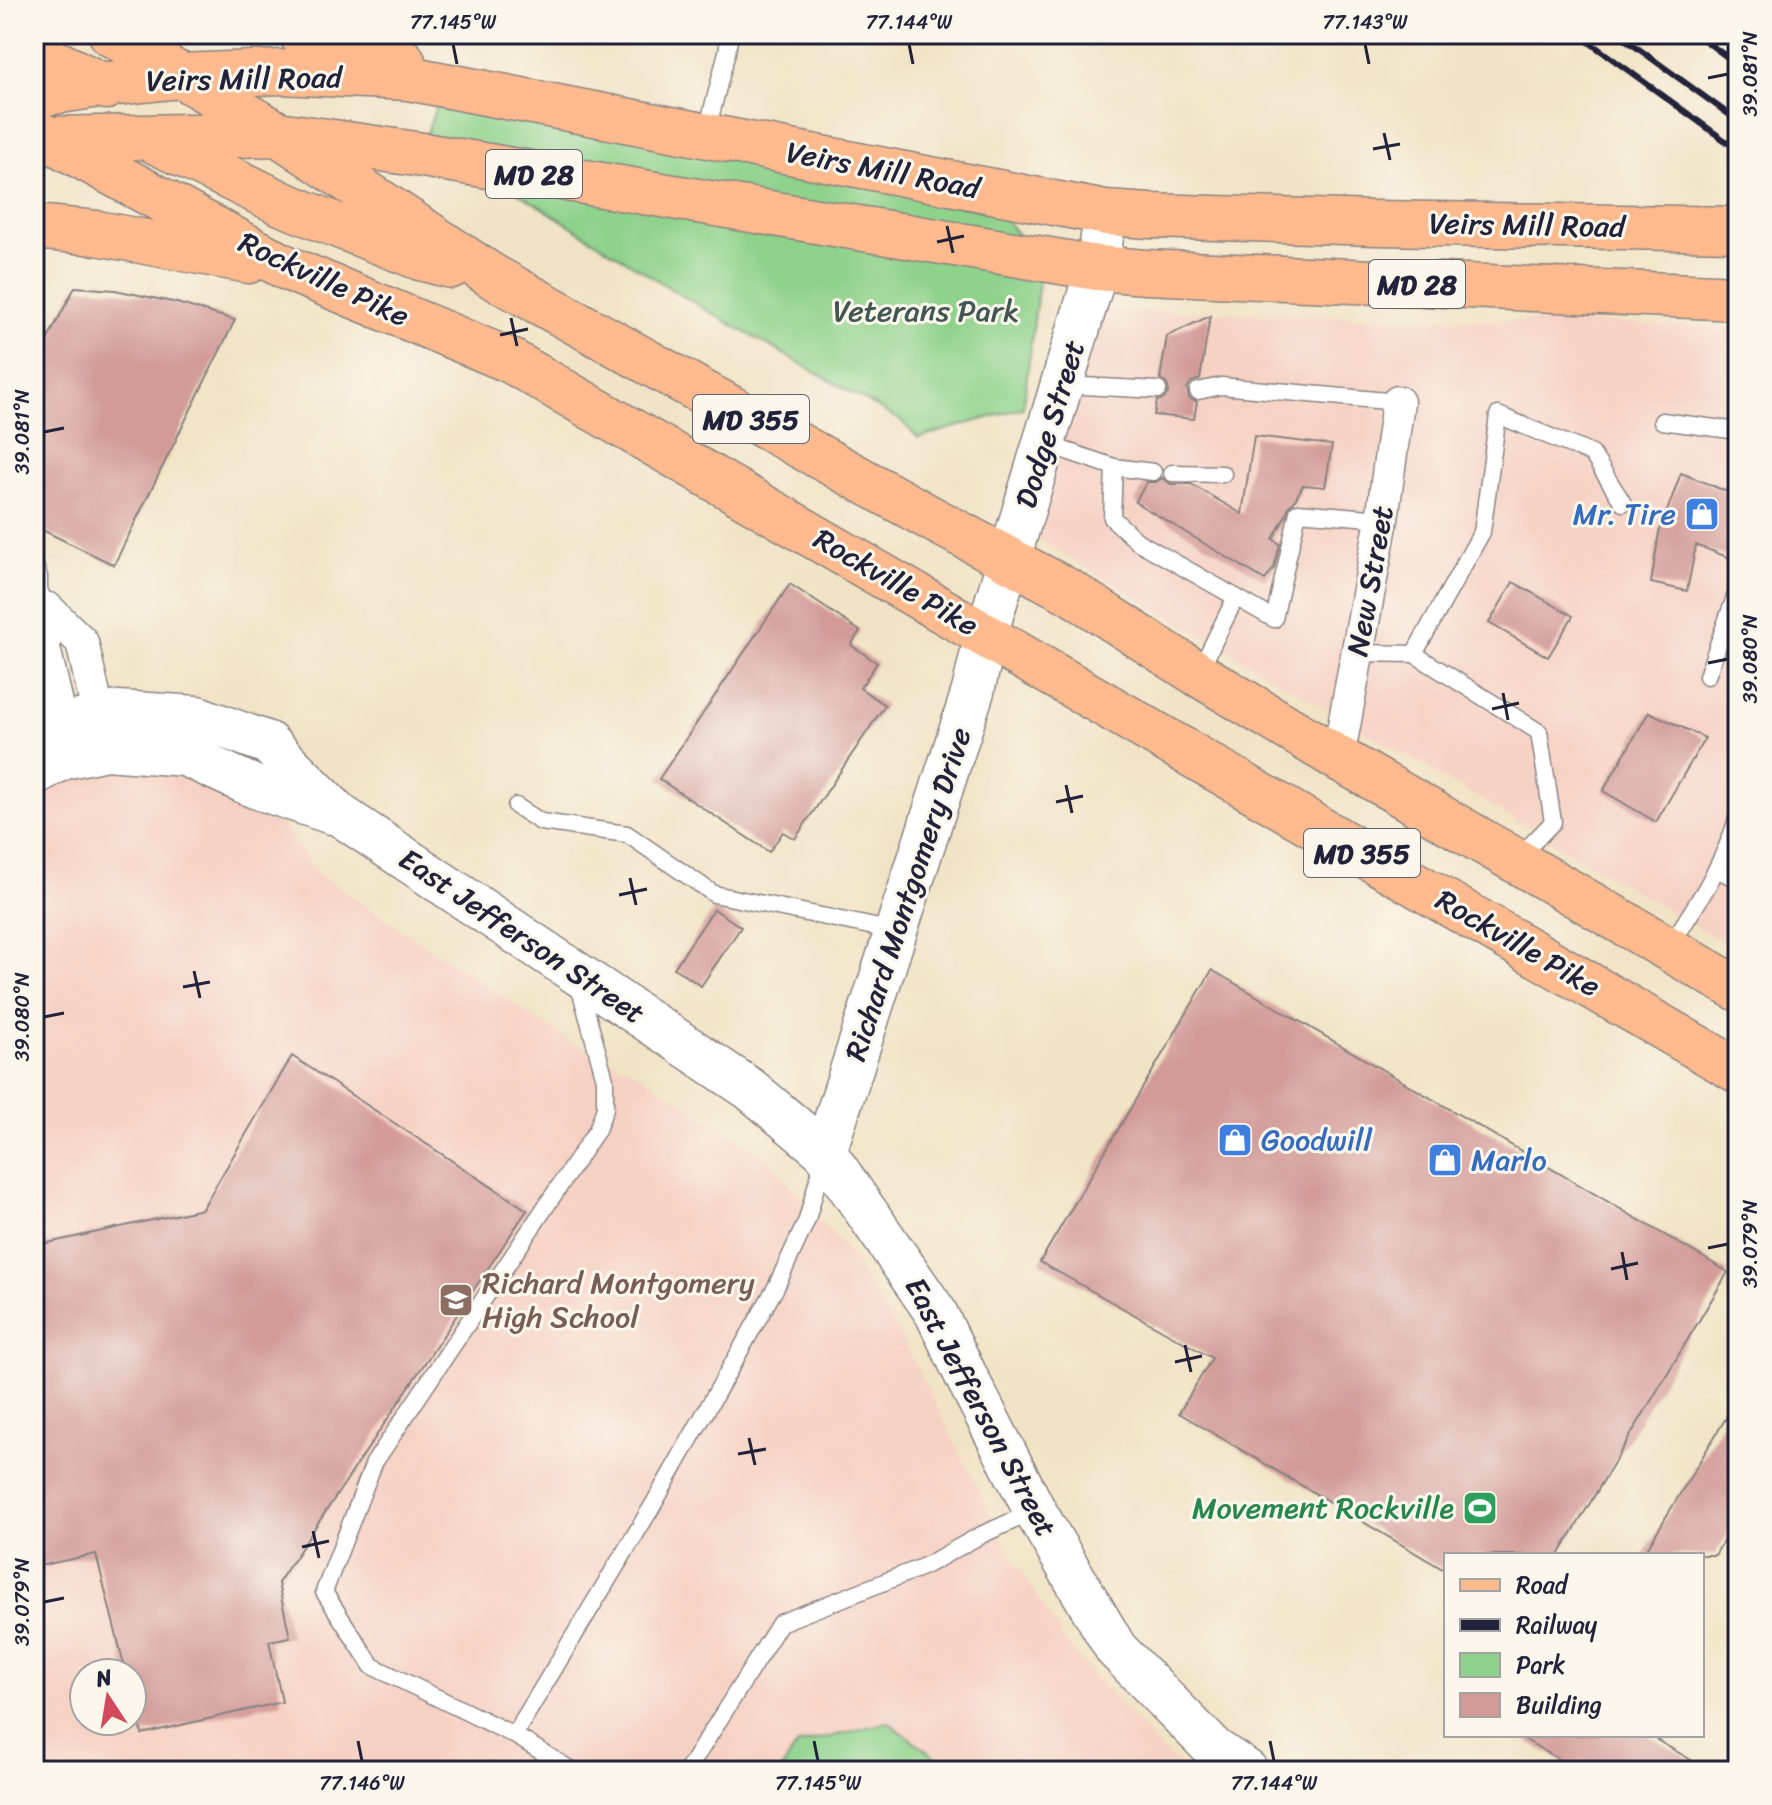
<svg xmlns="http://www.w3.org/2000/svg" width="1772" height="1805" viewBox="0 0 1772 1805" font-family="Sriracha,sans-serif">
  <style>
    .built { fill: #f6d2c4; fill-rule: evenodd }
    .green { fill: #8ed28b; stroke: #587a63; stroke-width: 2 }
    .building { fill: #d39b98 }
    .lines { fill: none; stroke-linecap: round; stroke-linejoin: round }
    .service-casing { stroke: #8a8280; stroke-width: 19 }
    .minor-casing { stroke: #8a8280; stroke-width: 35 }
    .tertiary-casing { stroke: #8a8280; stroke-width: 45 }
    .primary-casing { stroke: #8a8280; stroke-width: 47 }
    .service { stroke: #fff; stroke-width: 16 }
    .minor { stroke: #fff; stroke-width: 32 }
    .tertiary { stroke: #fff; stroke-width: 42 }
    .primary { stroke: #fcba8e; stroke-width: 44 }
    .rail { stroke: #22223b; stroke-width: 6 }
    .ticks { fill: none; stroke: #22223b; stroke-width: 3 }
    .labels { text-anchor: middle; stroke-width: 6; stroke-linejoin: round; paint-order: stroke }
    .shield { fill: #fbf7ec; stroke: #636270; stroke-width: 2 }
    .shield-label { font-size: 28px; font-weight: bold; fill: #22223b }
    .street-label { font-size: 30px; fill: #22223b; stroke: #fbf7ec }
    .park-label { font-size: 30px; fill: #425753; stroke: #fbf7ec }
    .shop-label { font-size: 30px; fill: #366cbe; stroke: #fbf7ec; text-anchor: start }
    .education-label { font-size: 30px; fill: #785e54; stroke: #fbf7ec; text-anchor: start }
    .leisure-label { font-size: 30px; fill: #27864d; stroke: #fbf7ec; text-anchor: end }
    .neatline { fill: none; stroke: #22223b; stroke-width: 3 }
    .ticks-label { font-size: 20px; text-anchor: middle; fill: #22223b }
  </style>
  <rect width="100%" height="100%" fill="#fbf7ec"/>
  <filter id="ink" filterUnits="userSpaceOnUse"><feTurbulence type="fractalNoise" baseFrequency=".0125" numOctaves="2"/><feDisplacementMap in="SourceGraphic" scale="16" xChannelSelector="R" yChannelSelector="G"/><feConvolveMatrix kernelMatrix="1 2 1 2 8 2 1 2 1" color-interpolation-filters="sRGB"/></filter>
  <filter id="wash" filterUnits="userSpaceOnUse"><feTurbulence type="fractalNoise" baseFrequency=".006" numOctaves="4" result="noise"/><feDisplacementMap in="SourceGraphic" scale="32" xChannelSelector="R" yChannelSelector="G"/><feGaussianBlur stdDeviation="1.8" result="paint"/><feColorMatrix in="noise" values="0 0 0 0 0 0 0 0 0 0 0 0 0 0 0 0 0 1.4 0 .05"/><feComposite in="paint" operator="in"/></filter>
  <g filter="url(#wash)">
    <rect width="100%" height="100%" fill="#f1e3c5"/>
    <path class="built" d="M 1085,309 L 1738,327 L 1738,951 L 1019,528 Z
      M 86,766 L 169,766 L 246,800 L 277,818 L 318,874 L 576,1045 L 631,1069 L 767,1157 L 852,1257 L 905,1344 L 1014,1560 L 1068,1646 L 1164,1753 L 1191,1771 L 34,1771 L 34,785 ZM 84,1673 L 132,1673 L 132,1721 L 84,1721 Z"/>
    <path class="green" d="M 438,100 L 690,144 L 1002,215 L 1047,271 L 1040,273 L 1023,408 L 918,438 L 901,421 L 684,297 L 426,135 Z
      M 888,1722 L 954,1771 L 780,1771 L 798,1745 Z"/>
    <g id="blocks">
      <path class="building" d="M 75,287 L 115,290 L 177,303 L 235,320 L 114,565 L 34,526 L 34,365 Z
        M 1210,316 L 1200,379 L 1191,382 L 1187,388 L 1189,398 L 1197,402 L 1194,419 L 1154,415 L 1157,401 L 1164,399 L 1169,391 L 1167,384 L 1160,379 L 1167,336 Z
        M 1254,436 L 1332,445 L 1325,487 L 1303,485 L 1294,502 L 1289,506 L 1286,515 L 1273,539 L 1280,544 L 1274,568 L 1265,580 L 1135,502 L 1147,482 L 1156,482 L 1162,478 L 1171,484 L 1191,484 L 1242,514 Z
        M 1681,473 L 1738,496 L 1738,561 L 1696,545 L 1687,591 L 1651,583 L 1659,533 Z
        M 1513,582 L 1573,616 L 1548,657 L 1489,623 Z
        M 790,584 L 860,631 L 851,645 L 877,663 L 860,688 L 885,705 L 795,839 L 783,832 L 769,852 L 659,779 Z
        M 1649,712 L 1705,738 L 1656,822 L 1603,791 Z
        M 714,909 L 741,927 L 701,986 L 674,968 Z
        M 1212,970 L 1728,1272 L 1559,1555 L 1446,1555 L 1446,1571 L 1179,1413 L 1212,1358 L 1040,1262 Z
        M 292,1056 L 527,1210 L 278,1583 L 290,1637 L 269,1641 L 282,1702 L 142,1734 L 132,1696 L 132,1673 L 126,1673 L 96,1554 L 34,1567 L 34,1246 L 202,1209 Z
        M 1738,1398 L 1738,1517 L 1715,1555 L 1643,1555 Z
        M 1517,1735 L 1648,1735 L 1710,1771 L 1579,1771 Z"/>
    </g>
  </g>
  <g filter="url(#ink)">
    <use href="#blocks" fill-opacity="0" stroke="#8a8280" stroke-width="2"/>
    <g class="lines">
      <g class="service-casing">
        <path id="service" d="M 706,134 L 727,52 L 730,34
          M 1064,385 L 1158,390
          M 1198,391 L 1221,386 L 1398,402
          M 1662,421 L 1738,431
          M 1046,444 L 1114,467 L 1153,472
          M 1114,467 L 1112,518 L 1137,541 L 1274,619 L 1298,512 L 1382,519
          M 1172,473 L 1223,474
          M 34,563 L 39,577 L 39,590 L 48,609
          M 1357,653 L 1414,654 L 1482,532 L 1498,415 L 1592,454 L 1623,503
          M 1414,654 L 1539,732 L 1553,822 L 1516,860
          M 1199,672 L 1236,597
          M 1707,676 L 1735,597 L 1738,598
          M 516,806 L 541,822 L 627,834 L 714,894 L 894,931
          M 1717,869 L 1738,880
          M 1669,947 C 1696,906 1724,864 1738,816
          M 514,1735 L 653,1505 L 776,1287 L 807,1220 L 823,1161
          M 573,1771 L 514,1735 L 372,1666 L 324,1592 L 374,1463 L 597,1130 L 605,1108 L 605,1079 L 578,982
          M 687,1771 L 780,1623 L 925,1566 L 981,1535 L 1035,1511"/>
      </g>
      <g class="minor-casing">
        <path id="minor" d="M 34,607 L 48,609 L 82,642 L 104,739
          M 48,609 L 44,648 L 67,746
          M 1338,758 L 1382,519 L 1398,402"/>
      </g>
      <g class="tertiary-casing">
        <path id="tertiary" d="M 34,735 L 62,725 L 118,712 L 197,717 L 268,743 L 340,815 L 750,1089 L 825,1152 L 936,1313 L 968,1380 L 1035,1511 L 1116,1649 L 1214,1749 L 1247,1771
          M 34,774 L 64,758 L 106,749 L 185,755 L 255,787 L 332,813
          M 825,1152 L 973,691 L 986,635 L 1097,268 L 1106,213"/>
      </g>
      <g class="primary-casing">
        <path id="primary" d="M 111,34 L 278,134 L 492,276 L 936,521 L 1070,592 L 1198,674 L 1338,758 L 1738,989
          M 301,34 L 355,47 L 403,61
          M 34,52 L 106,87
          M 34,95 L 99,85 L 180,76 L 280,72 L 408,78 L 1106,213 L 1150,216 L 1376,223 L 1738,229
          M 34,131 L 287,268 L 511,361 L 1738,1071
          M 52,139 L 278,134 L 423,155 L 1097,268 L 1146,272 L 1738,298
          M 154,141 L 283,204 L 420,258 L 451,266
          M 34,227 L 97,233 L 249,261"/>
      </g>
      <use href="#service" class="service"/>
      <use href="#minor" class="minor"/>
      <use href="#tertiary" class="tertiary"/>
      <use href="#primary" class="primary"/>
      <path class="rail" d="M 1578,34 L 1738,150
        M 1618,34 L 1738,121
        M 1696,34 L 1738,65
        M 1732,34 L 1738,38"/>
    </g>
  </g>
  <path class="ticks" d="M 453,44 L 457,64M 909,44 L 913,64M 1365,44 L 1369,64M 1708,78 L 1728,74M 1384,133 L 1390,160M 1373,149 L 1400,144M 947,226 L 953,253M 937,242 L 964,236M 511,318 L 517,346M 500,335 L 528,329M 44,432 L 64,428M 1708,663 L 1728,659M 1503,693 L 1508,720M 1492,709 L 1519,703M 1066,785 L 1072,813M 1056,802 L 1083,796M 630,878 L 636,905M 619,895 L 647,889M 194,971 L 200,998M 183,987 L 210,982M 44,1017 L 64,1013M 1708,1248 L 1728,1244M 1622,1252 L 1627,1280M 1611,1269 L 1638,1263M 1185,1345 L 1191,1372M 1175,1362 L 1202,1356M 749,1438 L 755,1465M 738,1454 L 766,1449M 313,1531 L 319,1558M 302,1547 L 329,1541M 44,1602 L 64,1598M 358,1741 L 362,1761M 814,1741 L 818,1761M 1270,1741 L 1274,1761"/>
  <defs>
    <g id="shop-square" transform="scale(1.8)"><rect x="-9" y="-9" width="18" height="18" rx="4" fill="#3f7fe0" stroke="#fbf7ec"/><path d="M-5-2.5h2.3a2.7 3.5 0 0 1 5.4 0H5L5.5 6h-11ZM-1.5-2.5h3a1.5 2.3 0 0 0-3 0Z" fill="#fff"/></g>
    <g id="school-square" transform="scale(1.8)"><rect x="-9" y="-9" width="18" height="18" rx="4" fill="#8d6e63" stroke="#fbf7ec"/><path d="M0-5L7-2L0 1L-7-2ZM-4 1L0 2.5L4 1V4Q0 6-4 4Z" fill="#fff"/></g>
    <g id="stadium-square" transform="scale(1.8)"><rect x="-9" y="-9" width="18" height="18" rx="4" fill="#2e9e5b" stroke="#fbf7ec"/><path d="M0-5a6.5 5 0 1 0 0 10a6.5 5 0 1 0 0-10ZM-3.5-1.8h7v3.6h-7Z" fill="#fff"/></g>
  </defs>
  <g fill-rule="evenodd">
    <use href="#shop-square" x="1702" y="514"/>
    <use href="#shop-square" x="1235" y="1140"/>
    <use href="#shop-square" x="1445" y="1160"/>
    <use href="#school-square" x="456" y="1300"/>
    <use href="#stadium-square" x="1480" y="1508"/>
  </g>
  <g class="labels">
    <g class="shield">
      <rect x="486" y="150" width="96" height="48" rx="6"/>
      <rect x="1369" y="260" width="96" height="48" rx="6"/>
      <rect x="693" y="395" width="116" height="48" rx="6"/>
      <rect x="1304" y="829" width="116" height="48" rx="6"/>
    </g>
    <g class="shield-label">
      <text x="534" y="184">MD 28</text>
      <text x="1417" y="294">MD 28</text>
      <text x="751" y="429">MD 355</text>
      <text x="1362" y="863">MD 355</text>
    </g>
    <g class="street-label">
      <text transform="translate(244 79) rotate(-1)" y="10">Veirs Mill Road</text>
      <text transform="translate(883 170) rotate(11)" y="10">Veirs Mill Road</text>
      <text transform="translate(1527 225) rotate(1)" y="10">Veirs Mill Road</text>
      <text transform="translate(324 279) rotate(25)" y="10">Rockville Pike</text>
      <text transform="translate(1050 424) rotate(-73)" y="10">Dodge Street</text>
      <text transform="translate(1370 581) rotate(-80)" y="10">New Street</text>
      <text transform="translate(896 582) rotate(30)" y="10">Rockville Pike</text>
      <text transform="translate(908 894) rotate(-72)" y="10">Richard Montgomery Drive</text>
      <text transform="translate(522 936) rotate(34)" y="10">East Jefferson Street</text>
      <text transform="translate(1518 943) rotate(30)" y="10">Rockville Pike</text>
      <text transform="translate(981 1407) rotate(62)" y="10">East Jefferson Street</text>
    </g>
    <g class="park-label">
      <text x="926" y="321">Veterans Park</text>
    </g>
    <g class="shop-label">
      <text x="1676" y="524" text-anchor="end">Mr. Tire</text>
      <text x="1261" y="1150">Goodwill</text>
      <text x="1471" y="1170">Marlo</text>
    </g>
    <g class="education-label">
      <text x="482" y="1293">Richard Montgomery<tspan x="482" dy="34">High School</tspan></text>
    </g>
    <g class="leisure-label">
      <text x="1454" y="1518">Movement Rockville</text>
    </g>
  </g>
  <rect width="1772" height="1805" fill="none" stroke="#fbf7ec" stroke-width="88"/>
  <rect x="1444" y="1553" width="260" height="184" fill="#fbf7ec" stroke="#a4a2a5" stroke-width="2"/>
  <rect x="1460" y="1579" width="40" height="12" fill="#fcba8e" stroke="#a4a2a5" stroke-width="2"/>
  <text x="1516" y="1593" font-size="24" fill="#22223b">Road</text>
  <rect x="1460" y="1619" width="40" height="12" fill="#22223b" stroke="#a4a2a5" stroke-width="2"/>
  <text x="1516" y="1633" font-size="24" fill="#22223b">Railway</text>
  <rect x="1460" y="1653" width="40" height="24" fill="#8ed28b" stroke="#a4a2a5" stroke-width="2"/>
  <text x="1516" y="1673" font-size="24" fill="#22223b">Park</text>
  <rect x="1460" y="1693" width="40" height="24" fill="#d39b98" stroke="#a4a2a5" stroke-width="2"/>
  <text x="1516" y="1713" font-size="24" fill="#22223b">Building</text>
  <g transform="translate(108 1697) rotate(348)"><circle r="38" fill="#fbf7ec" stroke="#a4a2a5" stroke-width="2"/>
  <path d="M0-6L14 30L0 20L-14 30Z" fill="#d1495b"/>
  <text y="-12" font-size="22" font-weight="bold" text-anchor="middle" fill="#22223b">N</text>
  </g>
  <rect x="44" y="44" width="1684" height="1717" class="neatline"/>
  <g class="ticks-label">
    <text x="453" y="29">77.145°W</text>
    <text x="909" y="29">77.144°W</text>
    <text x="1365" y="29">77.143°W</text>
    <text transform="translate(1750 74) rotate(-90)" y="7">39.081°N</text>
    <text transform="translate(22 432) rotate(-90)" y="7">39.081°N</text>
    <text transform="translate(1750 659) rotate(-90)" y="7">39.080°N</text>
    <text transform="translate(22 1017) rotate(-90)" y="7">39.080°N</text>
    <text transform="translate(1750 1244) rotate(-90)" y="7">39.079°N</text>
    <text transform="translate(22 1602) rotate(-90)" y="7">39.079°N</text>
    <text x="362" y="1790">77.146°W</text>
    <text x="818" y="1790">77.145°W</text>
    <text x="1274" y="1790">77.144°W</text>
  </g>
</svg>
